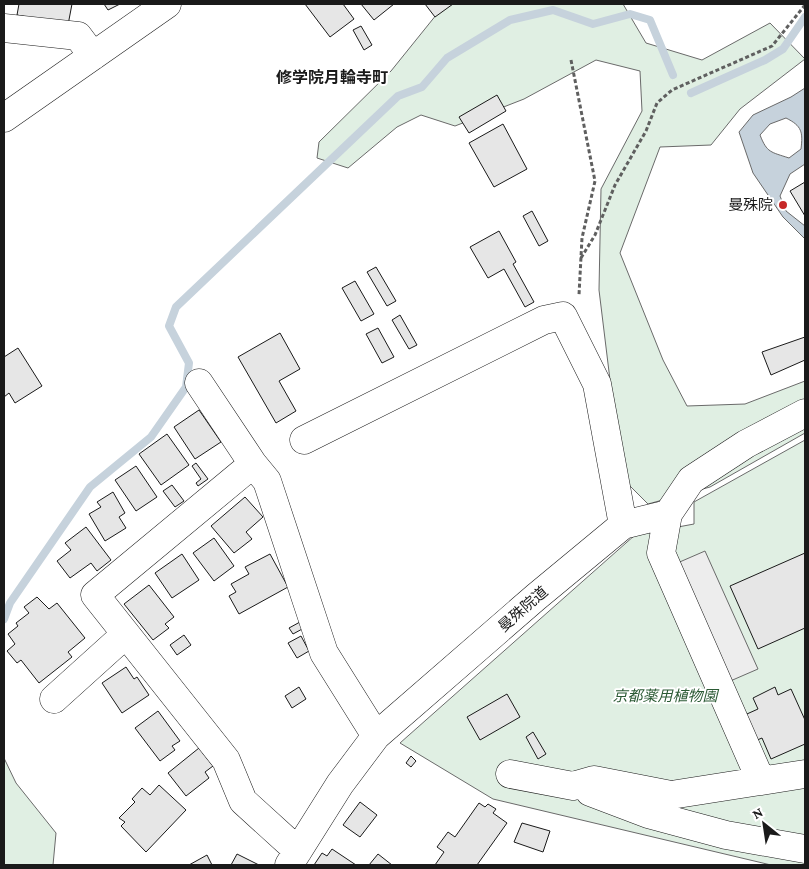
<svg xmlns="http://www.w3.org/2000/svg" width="809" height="869" viewBox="0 0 809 869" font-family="'Crimson Pro','Noto Sans JP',serif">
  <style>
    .green { fill: #e0efe3; stroke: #6a6a6a }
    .parking { fill: #ededed; stroke: #6a6a6a }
    .water { fill: #c6d2dc; stroke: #6a6a6a; fill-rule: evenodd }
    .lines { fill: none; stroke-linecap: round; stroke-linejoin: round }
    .stream { stroke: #c6d2dc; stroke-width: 8 }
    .building { fill: #e6e6e6; stroke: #1a1a1a }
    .minor-casing { stroke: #1a1a1a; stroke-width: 29 }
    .path { stroke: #5f5f5f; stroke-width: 3; stroke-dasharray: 4 2.5; stroke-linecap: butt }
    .minor { stroke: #fff; stroke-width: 28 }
    .poi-dot { fill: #c62828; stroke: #fff; stroke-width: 2 }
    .labels { text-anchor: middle; stroke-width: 4; stroke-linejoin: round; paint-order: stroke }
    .poi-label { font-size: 15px; fill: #1a1a1a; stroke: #fff; text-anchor: end }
    .street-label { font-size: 15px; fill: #1a1a1a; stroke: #fff }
    .park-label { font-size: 15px; font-style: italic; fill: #2b5a34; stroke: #fff }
    .neighbourhood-label { font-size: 16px; font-weight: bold; fill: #1a1a1a; stroke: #fff }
  </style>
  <rect width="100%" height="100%" fill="#fff"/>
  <path class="green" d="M 445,4 L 623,4 L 646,43 L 702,60 L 770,23 L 805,59 L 740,109 L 711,145 L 660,147 L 620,253 L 663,360 L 687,406 L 745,404 L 805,381 L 805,433 L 710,487 L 648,504 L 622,478 L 599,290 L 601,189 L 642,111 L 640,71 L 596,60 L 524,99 L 455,126 L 421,115 L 397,127 L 348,168 L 317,158 L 319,142 L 391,71 Z
    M 805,440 L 805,865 L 771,865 L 493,799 L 400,743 L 635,535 L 694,524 L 694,502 Z
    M 4,758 L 16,783 L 56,833 L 53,865 L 4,865 Z"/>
  <path class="parking" d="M 705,551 L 758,669 L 728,682 L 675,564 Z"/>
  <path class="water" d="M 805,88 L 805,164 L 790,174 L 780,196 L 786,211 L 805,226 L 805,239 L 783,217 L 753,173 L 739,132 L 753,115 L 791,97 ZM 786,118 C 802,126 803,132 801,149 L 789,158 C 771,152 767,153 760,135 L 770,124 Z"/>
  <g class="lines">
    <path class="stream" d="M 691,93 L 765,60 L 783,49 L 805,17
      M 4,619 L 10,603 L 90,487 L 151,437 L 186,387 L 189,363 L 169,326 L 176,307 L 398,96 L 422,87 L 447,58 L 510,20 L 553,10 L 593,24 L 630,14 L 650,20 L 673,75"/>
  </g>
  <path class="building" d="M 19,4 L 72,4 L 68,25 L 17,15 Z
    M 104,4 L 120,4 L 108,10 Z
    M 305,4 L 343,4 L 354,19 L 330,37 Z
    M 361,4 L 394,4 L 374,20 Z
    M 425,4 L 453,4 L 435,17 Z
    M 361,26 L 372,45 L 364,50 L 353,30 Z
    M 497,95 L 506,111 L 469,133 L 459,117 Z
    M 503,124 L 527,169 L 494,187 L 469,143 Z
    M 805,182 L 805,216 L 790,191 Z
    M 532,211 L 548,241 L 539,246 L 523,216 Z
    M 499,231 L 516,262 L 513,264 L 534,302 L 525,307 L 504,269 L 488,278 L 470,247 Z
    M 376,267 L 396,301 L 387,306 L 367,272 Z
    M 355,281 L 374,314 L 361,321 L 342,288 Z
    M 400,315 L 417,345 L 409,349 L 392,320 Z
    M 378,328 L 394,357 L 382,363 L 366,334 Z
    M 280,333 L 300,369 L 279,381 L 296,411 L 276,423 L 238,357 Z
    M 805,337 L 805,360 L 771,375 L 762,352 Z
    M 18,348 L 42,386 L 15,403 L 9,393 L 4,397 L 4,357 Z
    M 199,410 L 221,442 L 195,459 L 174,427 Z
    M 167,434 L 189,465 L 161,485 L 139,454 Z
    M 196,463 L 208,479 L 198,486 L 196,483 L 201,479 L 192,466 Z
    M 136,466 L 157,497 L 136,511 L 115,480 Z
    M 172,485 L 184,501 L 175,507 L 163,491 Z
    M 113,492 L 125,513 L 119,517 L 126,528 L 105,541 L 89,514 L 101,507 L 97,502 Z
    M 245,497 L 263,517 L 246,532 L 252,539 L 234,553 L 211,526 Z
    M 86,527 L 111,560 L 97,571 L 91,563 L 70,578 L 57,561 L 71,550 L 65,543 Z
    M 214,538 L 234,566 L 214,581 L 193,553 Z
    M 805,553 L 805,628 L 758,649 L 730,586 Z
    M 182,554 L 199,580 L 172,598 L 155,573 Z
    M 270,554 L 288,587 L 239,614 L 229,596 L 236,592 L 231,584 L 249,574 L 245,567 Z
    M 149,585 L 174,617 L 165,624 L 169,628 L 153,640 L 124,604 Z
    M 37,597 L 49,609 L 57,603 L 85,638 L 68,652 L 72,657 L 39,683 L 21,660 L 17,663 L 7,651 L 15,644 L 8,634 L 18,626 L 16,623 L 29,613 L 24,607 Z
    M 300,622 L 304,628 L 293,634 L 289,628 Z
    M 184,635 L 191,645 L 177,655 L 170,645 Z
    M 301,636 L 309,651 L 297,658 L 288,643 Z
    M 126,667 L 134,679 L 137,677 L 149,695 L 122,713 L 102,683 Z
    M 299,687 L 306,699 L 292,708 L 285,696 Z
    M 775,687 L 778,695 L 791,689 L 805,720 L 805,744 L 771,759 L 762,738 L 750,743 L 738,718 L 758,709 L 753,698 Z
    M 507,694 L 520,717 L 480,740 L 467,717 Z
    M 158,711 L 180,741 L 172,746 L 175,750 L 160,761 L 135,728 Z
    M 533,732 L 546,754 L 538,759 L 526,737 Z
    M 199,748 L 213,766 L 205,772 L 209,778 L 186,796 L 168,773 Z
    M 411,756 L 416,761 L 411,767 L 406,763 Z
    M 159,785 L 186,810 L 146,852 L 121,826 L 125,822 L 119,818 L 135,802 L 132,799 L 142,788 L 150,795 Z
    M 360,802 L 377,815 L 360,837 L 343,825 Z
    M 479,803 L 485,807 L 488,804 L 496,809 L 493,813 L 507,823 L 477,865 L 435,865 L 444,852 L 437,847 L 448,832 L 455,837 Z
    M 522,823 L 550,831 L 543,852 L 514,842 Z
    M 332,849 L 356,865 L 314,865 L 322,853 L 327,856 Z
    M 237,854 L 259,865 L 231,865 Z
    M 378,854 L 392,865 L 369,865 Z
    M 207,855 L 212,865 L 189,865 Z"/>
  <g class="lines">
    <g class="minor-casing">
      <path id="minor" d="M 4,28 L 78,36 L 93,56
        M 4,118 L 167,4
        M 199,383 L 253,464
        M 304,440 L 544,320 L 563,316 L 597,384 L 623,525
        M 668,514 L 661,553 L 761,781
        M 54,699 L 126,634
        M 510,774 L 573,786 L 594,780 L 671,795 L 805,774
        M 590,792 L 648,814 L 726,835 L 805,849
        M 298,851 L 243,801 L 226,760 L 95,595 L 253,464 L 267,481 L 324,653 L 376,736
        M 289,865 L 340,784 L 376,736 L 536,597 L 623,525 L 668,514 L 691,480 L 746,444 L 805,413"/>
    </g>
    <path class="path" d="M 571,60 L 595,181 L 582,238 L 579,295
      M 581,258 L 595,235 L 615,185 L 646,131 L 657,103 L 672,90 L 772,46 L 805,5"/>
    <use href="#minor" class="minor"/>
  </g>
  <circle class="poi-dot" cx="783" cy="205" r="5"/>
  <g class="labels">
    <g class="poi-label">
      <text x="773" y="210">曼殊院</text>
    </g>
    <g class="street-label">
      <text transform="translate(523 609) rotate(-41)" y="5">曼殊院道</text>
    </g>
    <g class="park-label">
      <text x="665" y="701">京都薬用植物園</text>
    </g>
    <g class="neighbourhood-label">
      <text x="332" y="83">修学院月輪寺町</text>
    </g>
  </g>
  <rect width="809" height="869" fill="none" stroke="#1a1a1a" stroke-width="10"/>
  <g transform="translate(764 824) rotate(330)" stroke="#ffffff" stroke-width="4" paint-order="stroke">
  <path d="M0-4L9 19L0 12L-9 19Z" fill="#1a1a1a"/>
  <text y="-8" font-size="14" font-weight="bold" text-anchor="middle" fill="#1a1a1a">N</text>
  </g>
</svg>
